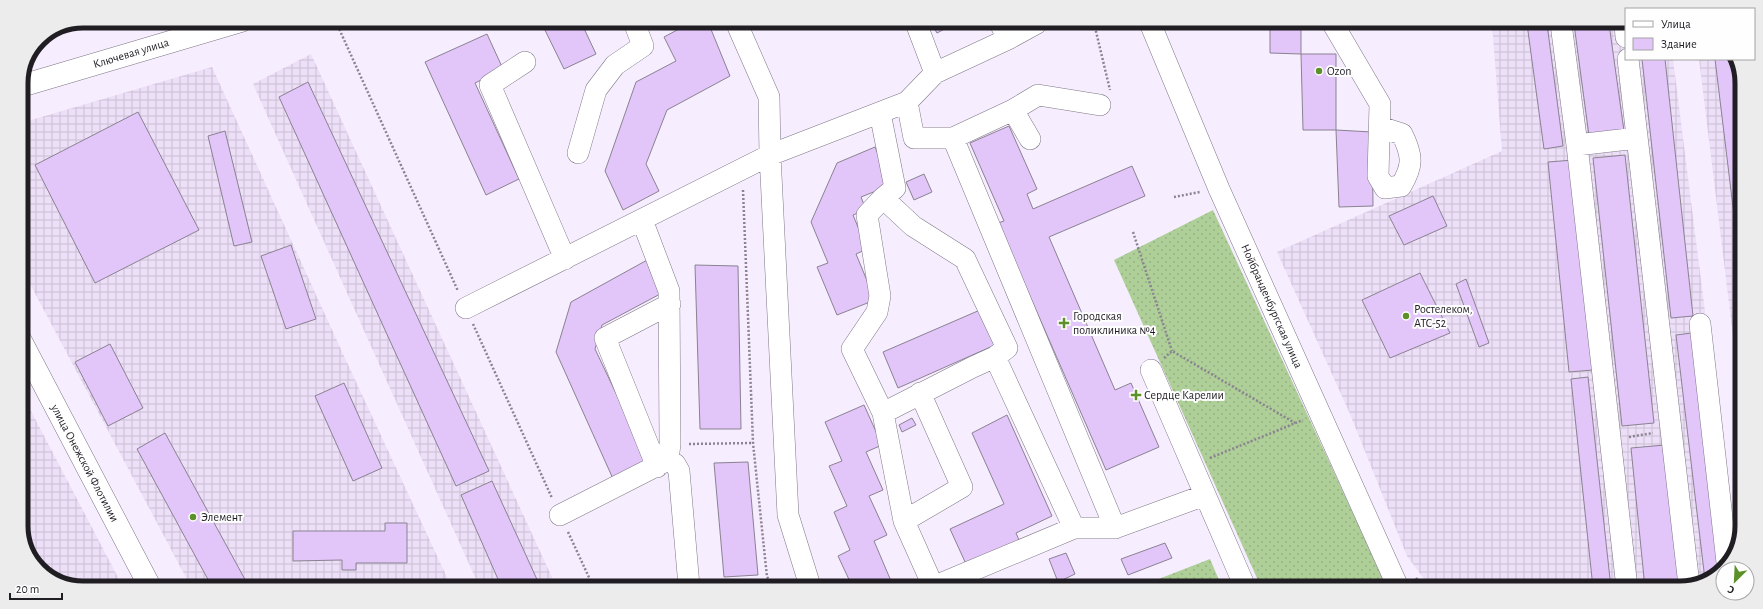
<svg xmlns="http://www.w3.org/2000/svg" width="1763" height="609" viewBox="0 0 1763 609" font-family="'Alegreya Sans',sans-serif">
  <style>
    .industrial { fill: url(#industrial-grid) }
    .grass { fill: url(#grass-dots) }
    .building { fill: #e2c5f9; stroke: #8a8291 }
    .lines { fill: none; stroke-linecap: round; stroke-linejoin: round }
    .minor-casing { stroke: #7f7786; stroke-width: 22 }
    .major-casing { stroke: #7f7786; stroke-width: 23 }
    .path { stroke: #8a8490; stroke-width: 2.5; stroke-dasharray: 2 2; stroke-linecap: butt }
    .minor { stroke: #fff; stroke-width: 21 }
    .major { stroke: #fff; stroke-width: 22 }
    .poi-dot { fill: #5c9028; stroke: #fefefe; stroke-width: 1.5 }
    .labels { text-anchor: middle; stroke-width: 4; stroke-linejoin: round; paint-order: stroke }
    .street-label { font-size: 12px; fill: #201d23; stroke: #fefefe }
    .poi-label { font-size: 12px; fill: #201d23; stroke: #fefefe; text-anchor: start }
    .rim { fill: none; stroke: #201d23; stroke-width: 5 }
  </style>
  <defs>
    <pattern id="industrial-grid" width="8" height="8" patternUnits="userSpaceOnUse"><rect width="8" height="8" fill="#ecdff7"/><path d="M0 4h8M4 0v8" fill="none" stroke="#cabfd3"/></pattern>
    <pattern id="grass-dots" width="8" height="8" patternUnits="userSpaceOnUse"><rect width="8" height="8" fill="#afcf98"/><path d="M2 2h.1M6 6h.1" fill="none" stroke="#96b183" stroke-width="1.8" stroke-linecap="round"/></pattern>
  </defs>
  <rect width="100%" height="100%" fill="#f6edfe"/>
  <path class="industrial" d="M 1492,24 L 1626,24 L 1626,59 L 1673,59 L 1711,359 L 1733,553 L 1717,575 L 1680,588 L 1430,587 L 1407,556 L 1350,414 L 1277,252 L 1502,151 Z
    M 311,54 L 556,586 L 479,586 L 253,84 Z
    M 1699,59 L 1734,59 L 1742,79 L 1740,393 Z
    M 212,67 L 344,356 L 451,586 L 190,585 L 21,267 L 21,123 Z
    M 21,392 L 122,585 L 63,585 L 34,564 L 21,530 Z"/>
  <path class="grass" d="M 1213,210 L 1387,587 L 1261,587 L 1114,260 Z
    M 1210,559 L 1222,587 L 1138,587 Z"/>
  <path class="building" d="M 512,22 L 530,22 L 515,29 Z
    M 541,22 L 581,22 L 596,54 L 564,69 Z
    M 692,22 L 708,22 L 730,76 L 667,110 L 646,164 L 659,191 L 623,210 L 605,171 L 636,82 L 676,61 L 664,37 Z
    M 931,23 L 956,23 L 937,33 Z
    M 1270,23 L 1301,23 L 1301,54 L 1270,53 Z
    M 1527,24 L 1547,24 L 1563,146 L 1544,149 Z
    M 1574,24 L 1609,24 L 1624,131 L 1589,136 Z
    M 487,34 L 503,69 L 475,83 L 519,179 L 486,195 L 425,62 Z
    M 1301,54 L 1336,54 L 1336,130 L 1303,130 Z
    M 1642,59 L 1665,59 L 1693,316 L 1671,318 Z
    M 1715,59 L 1734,59 L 1742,122 L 1741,273 Z
    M 308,82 L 489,471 L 456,486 L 279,97 Z
    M 138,112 L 199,230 L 95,283 L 35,165 Z
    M 1009,126 L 1037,189 L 1027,194 L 1033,209 L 1132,166 L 1145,196 L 1049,237 L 1115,390 L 1131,383 L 1159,447 L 1106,470 L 998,223 L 1004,221 L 970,143 Z
    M 1336,130 L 1372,132 L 1373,206 L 1339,207 Z
    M 225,131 L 252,242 L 234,246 L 208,136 Z
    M 875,147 L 891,185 L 861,197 L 866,210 L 853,215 L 867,249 L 856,254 L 875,300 L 837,315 L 817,267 L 828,263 L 811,222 L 837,163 Z
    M 1625,155 L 1654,423 L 1622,426 L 1593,158 Z
    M 1573,160 L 1593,370 L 1569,372 L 1548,162 Z
    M 924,174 L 932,192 L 914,200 L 906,182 Z
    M 1433,196 L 1447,226 L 1404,245 L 1389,216 Z
    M 291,245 L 316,319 L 286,329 L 261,256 Z
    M 649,259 L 662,293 L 602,325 L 595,349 L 650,465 L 614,481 L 556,352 L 571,302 Z
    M 695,265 L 738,266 L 741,429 L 700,429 Z
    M 1420,273 L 1450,333 L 1390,358 L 1362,300 Z
    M 1466,279 L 1489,343 L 1479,347 L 1456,284 Z
    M 980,310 L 995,345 L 898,388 L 883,352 Z
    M 1692,333 L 1721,571 L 1717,575 L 1705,580 L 1676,335 Z
    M 110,344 L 143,408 L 108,426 L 75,362 Z
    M 1588,377 L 1611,588 L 1593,588 L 1571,379 Z
    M 344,383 L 382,468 L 353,481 L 315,396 Z
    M 864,405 L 882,445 L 866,452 L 883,490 L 869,496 L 887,535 L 874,541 L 891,581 L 878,586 L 852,586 L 838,556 L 850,550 L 834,512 L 847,506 L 829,466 L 842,461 L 825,422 Z
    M 1007,415 L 1052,516 L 1016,533 L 1019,540 L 966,564 L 950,529 L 1004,504 L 972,433 Z
    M 912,418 L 916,425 L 902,432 L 899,425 Z
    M 165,433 L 248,585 L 211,585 L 137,449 Z
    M 1665,445 L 1679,588 L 1645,588 L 1631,448 Z
    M 748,462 L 758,575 L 724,577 L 714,463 Z
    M 492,481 L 540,586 L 501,586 L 461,495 Z
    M 385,523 L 407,523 L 407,563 L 356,563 L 356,570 L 342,570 L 342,560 L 293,561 L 293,531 L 385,531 Z
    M 1165,543 L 1172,558 L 1128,575 L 1121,559 Z
    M 1066,553 L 1075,574 L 1058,582 L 1049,559 Z"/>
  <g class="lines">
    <g class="minor-casing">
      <path id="minor" d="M 736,22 L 769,97 L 770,155 L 788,515 L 810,586
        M 916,23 L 935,73
        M 1000,23 L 1008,39
        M 1150,23 L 1219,189 L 1398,587
        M 1333,24 L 1380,104 L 1378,176 L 1385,188 L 1401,186 C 1413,166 1413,156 1402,134 L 1380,127
        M 1561,24 L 1577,145 L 1627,588
        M 1625,24 L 1626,37
        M 1628,59 L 1689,585
        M 525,62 L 490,85 L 565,259
        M 907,102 L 914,138 L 953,138 L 1115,528
        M 1013,110 L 1030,139
        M 880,113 L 895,188 L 883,198 L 913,226 L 965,259 L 1007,348 L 995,357
        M 953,138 L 1013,110 L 1038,95 L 1100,105
        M 1577,145 L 1637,138
        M 578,153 L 596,90 L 615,65 L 643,46 L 634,22
        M 883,198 L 867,215 L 880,296 L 877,312 L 852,349 L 883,413 L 904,521 L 933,586
        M 642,220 L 669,291 L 670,444 L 668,460 L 675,464 L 679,471 L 689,586
        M 466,308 L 770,155 L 907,102 L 935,73 L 1008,39 L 1037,23
        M 1700,324 L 1727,562
        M 1151,370 L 1245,587
        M 883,413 L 973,367 L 995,357 L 1074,528
        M 657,467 L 605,338 L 670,304
        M 560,515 L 668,460
        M 904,521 L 962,487 L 920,393
        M 933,587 L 1074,528 L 1115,528 L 1205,495"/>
    </g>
    <g class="major-casing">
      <path id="major" d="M 21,86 L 241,21
        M 21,341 L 149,585"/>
    </g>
    <path class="path" d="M 336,22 L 458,291
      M 1094,23 L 1110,90
      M 743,190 L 753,443 L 767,577 L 774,586
      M 1174,197 L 1200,192
      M 1133,232 L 1172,351
      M 473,324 L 552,498
      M 1164,358 L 1172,351 L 1295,423
      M 1629,437 L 1653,433
      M 689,444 L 753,443
      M 1210,458 L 1303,420
      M 568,532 L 593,586
      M 1416,578 L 1423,587"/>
    <use href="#minor" class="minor"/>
    <use href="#major" class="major"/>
  </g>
  <g class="poi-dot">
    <circle cx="1319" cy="71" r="4"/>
    <circle cx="1406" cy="316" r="4"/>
    <path d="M1062 317h4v4h4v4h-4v4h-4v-4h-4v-4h4z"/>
    <path d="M1134 389h4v4h4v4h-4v4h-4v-4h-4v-4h4z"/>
    <circle cx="193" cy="517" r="4"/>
  </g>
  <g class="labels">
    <g class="street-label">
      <text transform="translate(131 53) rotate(-17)" y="4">Ключевая улица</text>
      <text transform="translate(1272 306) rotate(66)" y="4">Нойбранденбургская улица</text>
      <text transform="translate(85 463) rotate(62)" y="4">улица Онежской Флотилии</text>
    </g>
    <g class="poi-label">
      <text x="1327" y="75">Ozon</text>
      <text x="1414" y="313">Ростелеком,<tspan x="1414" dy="14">АТС-52</tspan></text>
      <text x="1073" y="320">Городская<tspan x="1073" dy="14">поликлиника №4</tspan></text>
      <text x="1144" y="399">Сердце Карелии</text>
      <text x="201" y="521">Элемент</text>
    </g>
  </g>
  <path d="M0 0H1763V609H0ZM83 28H1680A55 55 0 0 1 1735 83V526A55 55 0 0 1 1680 581H83A55 55 0 0 1 28 526V83A55 55 0 0 1 83 28Z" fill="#ececec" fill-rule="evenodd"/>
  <path class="rim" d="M83 28H1680A55 55 0 0 1 1735 83V526A55 55 0 0 1 1680 581H83A55 55 0 0 1 28 526V83A55 55 0 0 1 83 28Z"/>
  <rect x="1625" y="8" width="130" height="52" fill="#fefefe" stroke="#a5a4a6"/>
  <rect x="1633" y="21" width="20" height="6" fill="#ffffff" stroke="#a5a4a6"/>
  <text x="1661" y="28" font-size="12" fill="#201d23">Улица</text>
  <rect x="1633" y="38" width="20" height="12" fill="#e2c5f9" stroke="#a5a4a6"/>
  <text x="1661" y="48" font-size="12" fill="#201d23">Здание</text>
  <g transform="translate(1735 581) rotate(204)"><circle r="19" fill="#fefefe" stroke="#a5a4a6"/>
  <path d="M0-3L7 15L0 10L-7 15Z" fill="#5c9028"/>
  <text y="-6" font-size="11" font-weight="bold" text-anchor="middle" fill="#201d23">С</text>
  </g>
  <path d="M10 593v6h52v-6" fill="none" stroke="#201d23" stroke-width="2"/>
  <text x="16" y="593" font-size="12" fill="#201d23" stroke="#fefefe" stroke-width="3" paint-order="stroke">20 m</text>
</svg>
